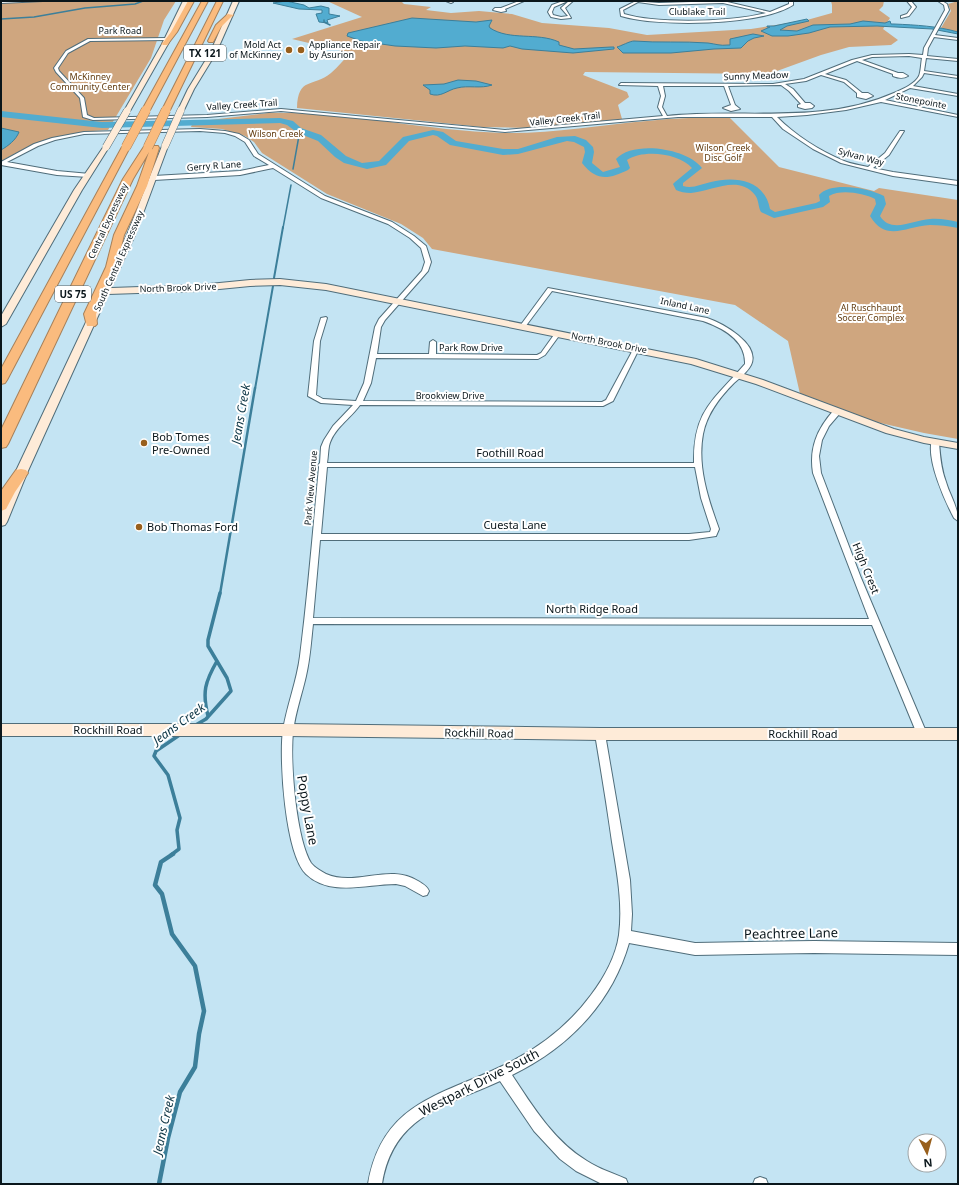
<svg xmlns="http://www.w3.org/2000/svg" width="959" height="1185" viewBox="0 0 959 1185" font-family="'Noto Sans',sans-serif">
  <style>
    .green { fill: #cfa67f }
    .water { fill: #52acd0; stroke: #3c7f9a }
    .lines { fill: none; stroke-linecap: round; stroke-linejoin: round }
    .stream-far4 { stroke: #3c7f9a; stroke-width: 1.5 }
    .stream-far3 { stroke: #3c7f9a; stroke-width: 2 }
    .stream-far2 { stroke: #3c7f9a; stroke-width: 2.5 }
    .stream-far1 { stroke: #3c7f9a; stroke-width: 3.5 }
    .stream { stroke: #3c7f9a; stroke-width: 4.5 }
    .river { fill: #52acd0; fill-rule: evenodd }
    .street-casing { stroke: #506d7a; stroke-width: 2 }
    .secondary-casing { stroke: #506d7a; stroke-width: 2 }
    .highway-casing { stroke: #a6815b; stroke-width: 2 }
    .street { fill: #fff; fill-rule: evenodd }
    .secondary { fill: #feebd8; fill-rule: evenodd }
    .highway { fill: #fabb7e; fill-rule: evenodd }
    .secondary-bridge-casing { stroke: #506d7a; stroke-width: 8; stroke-linecap: butt }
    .highway-bridge-casing { stroke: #a6815b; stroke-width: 10; stroke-linecap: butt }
    .secondary-bridge { stroke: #feebd8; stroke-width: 7 }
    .highway-bridge { stroke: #fabb7e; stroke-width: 9 }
    .poi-dot { fill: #985f1c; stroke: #fff; stroke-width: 1.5 }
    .labels { text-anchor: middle; stroke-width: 4; stroke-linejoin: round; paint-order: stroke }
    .far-street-label { font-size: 9px; fill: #0a161b; stroke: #fff }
    .far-poi-label { font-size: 9px; fill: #0a161b; stroke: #fff; text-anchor: end }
    .far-park-label { font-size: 9px; fill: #643e12; stroke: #fff }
    .shield { fill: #fff; stroke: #545c5f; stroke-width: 1 }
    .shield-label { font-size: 10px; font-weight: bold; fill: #0a161b }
    .poi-label { font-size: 11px; fill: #0a161b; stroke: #fff; text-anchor: start }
    .street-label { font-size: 11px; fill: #0a161b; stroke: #fff }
    .water-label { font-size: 12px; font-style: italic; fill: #0b3444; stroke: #fff }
    .near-street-label { font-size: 13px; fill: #0a161b; stroke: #fff }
  </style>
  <rect width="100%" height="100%" fill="#c4e4f3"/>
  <path class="green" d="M 57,1 L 176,1 L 164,20 L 151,58 L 108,130 C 66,132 38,141 1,161 L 1,3 Z
    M 327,1 L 401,1 L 404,4 L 431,7 L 426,10 L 451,13 L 479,11 L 512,14 L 542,23 L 609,28 L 647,35 L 751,29 L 807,20 L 832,13 L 832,5 L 831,1 L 884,1 L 883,6 L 879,10 L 890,18 L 883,29 L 898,40 L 891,45 L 849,47 L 821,55 L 777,71 L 764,74 L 585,72 L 583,75 L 627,92 L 629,97 L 618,105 L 622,119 L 527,128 L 482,127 L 297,108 C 298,76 313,88 331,73 C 338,67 344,59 351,53 L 292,39 L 362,17 Z
    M 958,1 L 958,32 L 941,28 L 951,11 L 948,4 Z
    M 268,113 C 346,111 424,131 503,133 C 551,134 599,125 647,121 C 675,118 702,117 729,117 L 779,167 L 874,191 L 879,188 L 958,200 L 958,439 L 924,433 L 876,422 L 800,394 L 788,341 L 735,305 L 432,249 L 423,238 L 401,224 L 327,194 L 262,153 L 254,142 L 245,136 L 222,129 L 191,127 L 193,122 Z"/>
  <path class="water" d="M 286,1 L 304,5 L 309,8 L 321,6 L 329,8 L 329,14 L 340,16 L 327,20 L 328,23 L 319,22 L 316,14 L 322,13 L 322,10 L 299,9 L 273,3 Z
    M 412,18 L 476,22 L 492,20 L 489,26 L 490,28 C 510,41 537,32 559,42 L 559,45 L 574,49 L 611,47 L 614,47 L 614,49 L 573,53 L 522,49 L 510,46 L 503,48 L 465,46 L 436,48 L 395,46 L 361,41 L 347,36 L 348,33 Z
    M 807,19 L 809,21 L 787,26 L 780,30 L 797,31 L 813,25 L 850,24 L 863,21 L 885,23 L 890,21 L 891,24 L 894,24 C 916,25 937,26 958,32 L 958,34 L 932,29 L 877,26 L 830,27 L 809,33 L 788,36 L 772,36 L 761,31 L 770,27 L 767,27 L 767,26 L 774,26 Z
    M 753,34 L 764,36 L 754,38 L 748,41 L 741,48 L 714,49 L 671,53 L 623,53 L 617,47 C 621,46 630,41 634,41 C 658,43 683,41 708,43 C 716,44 720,46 728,45 L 730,45 L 730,39 Z
    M 458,80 L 476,81 L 492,85 C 481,89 468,85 457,88 C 447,90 441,98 430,94 L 430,90 L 423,85 L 444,84 Z
    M 1,128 L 19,132 C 16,140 8,146 1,150 Z"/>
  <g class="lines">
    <path class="stream-far4" d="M 1,19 L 34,17 L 85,8 L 135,4 L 143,1
      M 324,20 L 324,22 L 330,25
      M 293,169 L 300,130
      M 283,228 L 291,185"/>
    <path class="stream-far3" d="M 274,278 L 283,227
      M 255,389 L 273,286"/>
    <path class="stream-far2" d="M 220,594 L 255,388"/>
    <path class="stream-far1" d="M 208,716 C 202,692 205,682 217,661
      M 194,726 L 206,719 L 231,691 L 227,678 L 208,646 L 208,640 L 220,593
      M 171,855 L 179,849 L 177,830 L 180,818 L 168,775 L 154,756 L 156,751 L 181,734"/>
    <path class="stream" d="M 159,1184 L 168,1138 L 180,1092 L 195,1067 L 199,1034 L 204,1011 L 195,966 L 172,934 L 162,894 L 155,885 L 161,862 L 173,854"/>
    <path class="river" d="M 1,111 L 102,122 L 280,118 L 293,121 L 301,128 L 321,135 L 346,156 L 362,163 L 379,161 L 403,137 L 433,130 L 443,132 L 456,141 L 503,149 L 518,149 L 557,137 L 575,136 L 586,140 L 593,147 L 594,152 L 592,163 L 603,172 L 620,167 L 616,159 C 633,140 687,148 702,168 L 683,183 L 683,186 C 693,189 701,184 711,182 C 735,176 765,180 770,209 L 775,212 L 816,203 L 820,201 L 819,195 C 831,181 869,188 884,196 L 886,204 L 880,216 C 891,234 913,220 930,219 C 939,218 949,220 958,222 L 958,228 C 949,226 939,225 930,225 C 906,226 886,243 870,216 L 876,204 L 875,199 C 863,193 841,189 829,196 L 830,202 L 823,207 L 774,218 L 761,212 C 758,207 759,200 755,195 C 738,174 711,192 691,193 C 685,193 680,192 676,190 L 673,184 L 675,182 L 692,168 C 679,153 643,149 627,160 L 630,168 L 628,170 C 609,179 597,182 582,163 L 585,152 L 584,147 L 574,142 L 567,141 L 518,154 L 503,155 L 450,145 L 437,136 L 433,135 L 409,141 L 386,165 L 367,169 L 344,163 L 335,157 L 318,141 L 298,133 L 287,125 L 280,123 L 102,128 L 1,117 Z"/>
    <g class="street-casing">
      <path id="street" d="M 1,1 L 43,1 L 1,3 Z
        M 446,1 L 453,2 L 451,3 Z
        M 519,1 L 524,1 L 505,9 L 506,11 L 501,12 L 493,10 L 495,8 L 501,8 Z
        M 563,1 L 568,1 L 554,7 L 552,12 L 553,15 L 561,17 L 568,16 L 561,8 L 569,1 L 573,1 L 565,8 L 571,18 L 561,19 L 551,17 L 548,12 L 552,5 Z
        M 632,1 L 659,3 L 723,1 L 770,12 L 789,4 L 789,1 L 793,1 L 793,5 C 761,26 657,27 621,16 L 620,9 L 634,2 ZM 638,2 L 659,5 L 723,3 L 766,13 C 732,22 657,24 624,14 L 623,10 Z
        M 907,1 L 911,1 L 916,7 L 909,16 L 901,18 L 901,16 L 907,14 L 912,7 Z
        M 938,1 L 942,1 L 947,4 L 949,10 L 935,35 L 958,38 L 958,40 L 934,37 L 928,48 L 927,56 L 958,59 L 958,61 L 926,58 L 924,71 L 958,76 L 958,78 L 924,73 L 922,77 L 913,86 L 958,94 L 958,96 L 910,88 L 885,100 L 958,115 L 958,117 L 881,102 L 846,110 L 807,115 L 777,117 C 795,135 820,151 844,161 C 851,164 860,165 868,167 L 885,153 L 900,131 L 904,131 L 889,155 L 873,168 L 893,172 L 958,181 L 958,185 L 893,176 L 841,163 L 813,149 L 783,129 L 772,117 L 678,117 L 505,132 L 281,111 L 207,117 L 93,120 L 83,117 L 80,98 L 56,72 L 54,68 L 66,51 L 88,39 L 168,38 L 167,40 L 90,41 L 68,53 L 58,68 L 59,71 L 84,98 L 87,115 L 94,118 L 207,115 L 281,109 L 505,130 L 663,116 L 658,107 L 661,96 L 658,86 L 619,85 L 621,83 L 773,84 L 804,79 L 852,60 L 872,55 L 909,54 L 923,55 L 924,48 L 945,10 L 944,5 ZM 909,56 L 922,58 C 921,63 921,71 919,76 C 915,84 903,89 894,93 C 822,125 743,108 667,116 L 662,107 L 665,96 L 663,86 L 724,86 L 731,105 L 723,108 L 731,111 L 740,109 L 735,105 L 728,86 L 781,85 L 789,91 L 801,104 L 798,105 L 798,107 L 805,109 L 812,108 L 814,106 L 810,103 L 805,103 L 793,89 L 785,84 L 806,81 L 821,75 L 844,82 L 857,93 L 857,97 L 866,99 L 873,96 L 868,93 L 862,93 L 846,80 L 825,74 L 857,61 L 893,74 L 893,76 C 898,78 903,79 908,76 L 903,73 L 898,73 L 862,60 L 872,57 Z
        M 200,129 L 225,131 L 239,134 L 249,140 L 258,154 L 325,196 L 392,222 L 414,236 L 426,246 L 431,262 L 428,271 L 385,320 L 381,327 L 377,354 L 429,354 L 430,342 L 433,340 L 436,342 L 436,354 L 537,355 L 541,353 L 556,332 L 561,333 L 545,355 L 538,359 L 376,358 L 371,383 L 363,401 L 602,402 L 606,400 L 634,348 L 636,347 L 639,349 L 613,401 L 603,406 L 360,405 C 350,419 333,429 329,446 C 328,452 328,457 327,463 L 694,463 C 693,410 714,400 745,364 C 746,340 723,328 703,321 L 552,291 L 525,327 L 521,327 L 520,326 L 548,288 L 707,318 C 722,323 761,344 751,365 C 748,371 740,378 734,383 C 720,397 707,413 703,434 C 697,466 708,499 719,529 L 716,536 L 689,540 L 320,540 L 313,618 L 869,619 L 813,473 C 809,448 817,429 834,410 L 837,410 L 841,412 L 829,426 L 822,440 L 819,456 L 821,473 L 861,578 L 927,734 L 926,737 L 922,738 L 918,737 L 917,734 L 872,625 L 313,624 C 311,642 310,659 306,676 C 302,694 295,713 293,732 C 290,762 296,838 311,863 C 315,868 321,871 326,874 C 356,887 389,863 418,881 C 423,884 427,886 429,891 L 427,895 L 423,896 L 405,886 L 396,884 C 367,884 330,897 306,874 C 285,854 279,758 283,730 C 287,705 297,681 300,656 C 308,593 313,530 319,467 L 318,465 L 320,463 L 321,447 L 324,440 L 333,426 L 353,405 L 321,403 L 308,396 L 314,341 L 321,318 L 326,317 L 327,318 L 320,341 L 316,395 L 323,399 L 356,401 L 364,383 L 375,327 L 379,319 L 422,271 L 425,262 L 421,248 L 410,238 L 388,224 L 321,198 L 273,168 L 240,175 L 154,180 L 151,178 L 154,176 L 240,171 L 269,165 L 254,156 L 245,142 L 235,136 L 225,133 L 200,131 L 84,134 L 55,140 L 38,146 L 7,162 L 57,171 L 90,174 L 91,175 L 88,177 L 57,175 L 1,165 L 1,162 L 34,144 L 52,138 L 84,132 ZM 327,467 L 695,467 L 701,498 L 711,529 L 710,532 L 689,534 L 321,534 Z
        M 932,440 L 938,440 L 939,442 C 940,456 941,469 946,482 C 950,496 958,506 958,521 L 954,518 C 945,501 926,459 932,440 Z
        M 600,730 L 604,731 L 605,734 L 630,880 L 632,914 L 631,931 L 695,943 L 814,941 L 958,943 L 958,955 L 814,953 L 695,955 L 629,943 C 612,1003 568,1048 512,1075 C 533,1107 554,1141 587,1161 C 599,1169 613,1173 626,1179 L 628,1184 L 602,1184 L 576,1171 L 560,1159 L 534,1131 L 500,1081 C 446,1106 393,1115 382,1184 L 368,1184 C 383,1096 450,1095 516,1059 C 546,1043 571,1022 591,995 C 604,978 616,956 619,935 C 623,904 617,872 612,842 C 607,806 601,770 595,734 L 596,731 Z
        M 760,1177 L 766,1179 L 768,1184 L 753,1184 L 755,1179 Z"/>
    </g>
    <g class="secondary-casing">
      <path id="secondary" d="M 183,1 L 189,1 L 168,44 L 130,111 L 125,112 L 124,111 L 162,44 Z
        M 233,1 L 239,1 L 216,53 L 194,89 L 184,110 L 179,111 L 178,110 L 188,89 L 210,53 Z
        M 165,144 L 168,146 L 135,235 L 111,288 L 199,285 L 250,280 L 280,279 L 326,284 L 696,359 L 763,380 L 894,429 L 924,437 L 958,443 L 958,449 L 924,443 L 886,433 L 756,384 L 691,364 L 326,290 L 280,285 L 250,286 L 199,291 L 108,294 L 27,473 L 7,522 L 5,525 L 1,526 L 1,507 L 15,473 L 127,235 L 162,146 Z
        M 106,145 L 109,147 L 82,190 L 6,324 L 1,327 L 1,316 L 74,190 L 104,146 Z
        M 1,724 L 288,724 L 600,728 L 958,728 L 958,740 L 600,740 L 288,736 L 1,736 Z"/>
    </g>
    <g class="highway-casing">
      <path id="highway" d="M 188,1 L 194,1 L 177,32 L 167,45 L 163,45 L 162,44 L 171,32 Z
        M 202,1 L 208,1 L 150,110 L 146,112 L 143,112 L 142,110 Z
        M 217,1 L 223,1 L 170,110 L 166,112 L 163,112 L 162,110 Z
        M 228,14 L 233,15 L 221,27 L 213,42 L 209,42 L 208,41 L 216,25 Z
        M 126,144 L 130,147 L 7,380 L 5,383 L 1,384 L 1,369 L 122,147 Z
        M 148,144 L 152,146 L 158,146 L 159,148 L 147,186 L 124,235 L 116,267 L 96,314 L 97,324 L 95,326 L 87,326 L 84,314 L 106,267 L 114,235 L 137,186 L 149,152 L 133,179 L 8,444 L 6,447 L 1,448 L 1,430 L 123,179 L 145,145 Z
        M 21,469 L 26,470 L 28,473 L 15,492 L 6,509 L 1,511 L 1,491 L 16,470 Z"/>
    </g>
    <use href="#street" class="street"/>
    <use href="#secondary" class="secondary"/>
    <use href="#highway" class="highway"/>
    <g class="secondary-bridge-casing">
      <path id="secondary-bridge" d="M 165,146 L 181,110
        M 106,147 L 127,111"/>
    </g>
    <g class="highway-bridge-casing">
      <path id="highway-bridge" d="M 126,147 L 146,110
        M 148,147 L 166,110"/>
    </g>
    <use href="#secondary-bridge" class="secondary-bridge"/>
    <use href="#highway-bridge" class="highway-bridge"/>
  </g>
  <g class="poi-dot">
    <circle cx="289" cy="50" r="4"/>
    <circle cx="301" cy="50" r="4"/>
    <circle cx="144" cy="443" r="4"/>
    <circle cx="139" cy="527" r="4"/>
  </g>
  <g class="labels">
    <g class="far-street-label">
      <text x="697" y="15">Clublake Trail</text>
      <text x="120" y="34">Park Road</text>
      <text transform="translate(756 76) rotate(-2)" y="3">Sunny Meadow</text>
      <text transform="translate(921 101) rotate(11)" y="3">Stonepointe</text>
      <text transform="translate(242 105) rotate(-4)" y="3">Valley Creek Trail</text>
      <text transform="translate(565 119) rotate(-6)" y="3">Valley Creek Trail</text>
      <text transform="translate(861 157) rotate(15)" y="3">Sylvan Way</text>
      <text transform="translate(214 166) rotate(-4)" y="3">Gerry R Lane</text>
      <text transform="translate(108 221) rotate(-65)" y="3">Central Expressway</text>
      <text transform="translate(119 261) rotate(-66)" y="3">South Central Expressway</text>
      <text transform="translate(178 288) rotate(-2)" y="3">North Brook Drive</text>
      <text transform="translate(685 306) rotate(12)" y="3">Inland Lane</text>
      <text transform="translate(609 343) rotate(11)" y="3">North Brook Drive</text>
      <text x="471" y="351">Park Row Drive</text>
      <text x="450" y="399">Brookview Drive</text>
      <text transform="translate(311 488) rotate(-85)" y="3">Park View Avenue</text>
    </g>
    <g class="far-poi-label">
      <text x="281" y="48">Mold Act<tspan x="281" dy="10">of McKinney</tspan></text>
      <text x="309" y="48" text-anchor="start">Appliance Repair<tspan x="309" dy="10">by Asurion</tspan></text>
    </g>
    <g class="far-park-label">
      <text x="90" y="80">McKinney<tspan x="90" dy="10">Community Center</tspan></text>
      <text x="276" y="137">Wilson Creek</text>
      <text x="723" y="151">Wilson Creek<tspan x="723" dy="10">Disc Golf</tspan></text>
      <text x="871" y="311">Al Ruschhaupt<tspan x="871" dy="10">Soccer Complex</tspan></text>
    </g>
    <g class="shield">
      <rect x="184" y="45" width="42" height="16" rx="3"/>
      <rect x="55" y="286" width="36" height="16" rx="3"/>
    </g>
    <g class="shield-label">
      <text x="205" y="57">TX 121</text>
      <text x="73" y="298">US 75</text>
    </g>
    <g class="poi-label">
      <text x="152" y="441">Bob Tomes<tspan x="152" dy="13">Pre-Owned</tspan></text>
      <text x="147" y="531">Bob Thomas Ford</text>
    </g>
    <g class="street-label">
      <text x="510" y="457">Foothill Road</text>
      <text x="515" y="529">Cuesta Lane</text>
      <text transform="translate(866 568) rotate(68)" y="4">High Crest</text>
      <text x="592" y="613">North Ridge Road</text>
      <text x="108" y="734">Rockhill Road</text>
      <text transform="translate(479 733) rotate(1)" y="4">Rockhill Road</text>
      <text x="803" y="738">Rockhill Road</text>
    </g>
    <g class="water-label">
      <text transform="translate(241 414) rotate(-80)" y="4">Jeans Creek</text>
      <text transform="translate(179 724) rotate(-36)" y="4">Jeans Creek</text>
      <text transform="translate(164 1125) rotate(-77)" y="4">Jeans Creek</text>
    </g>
    <g class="near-street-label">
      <text transform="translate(308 810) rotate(80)" y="5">Poppy Lane</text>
      <text transform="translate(791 933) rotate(-1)" y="5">Peachtree Lane</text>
      <text transform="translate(479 1082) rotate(-27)" y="5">Westpark Drive South</text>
    </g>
  </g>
  <rect width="959" height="1185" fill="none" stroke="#0a161b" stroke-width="4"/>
  <g transform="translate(927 1153) rotate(174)"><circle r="19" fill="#ffffff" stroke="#9da2a4"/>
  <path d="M0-3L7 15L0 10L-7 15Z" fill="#985f1c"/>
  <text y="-6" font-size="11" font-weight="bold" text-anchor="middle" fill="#0a161b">N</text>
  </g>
</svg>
